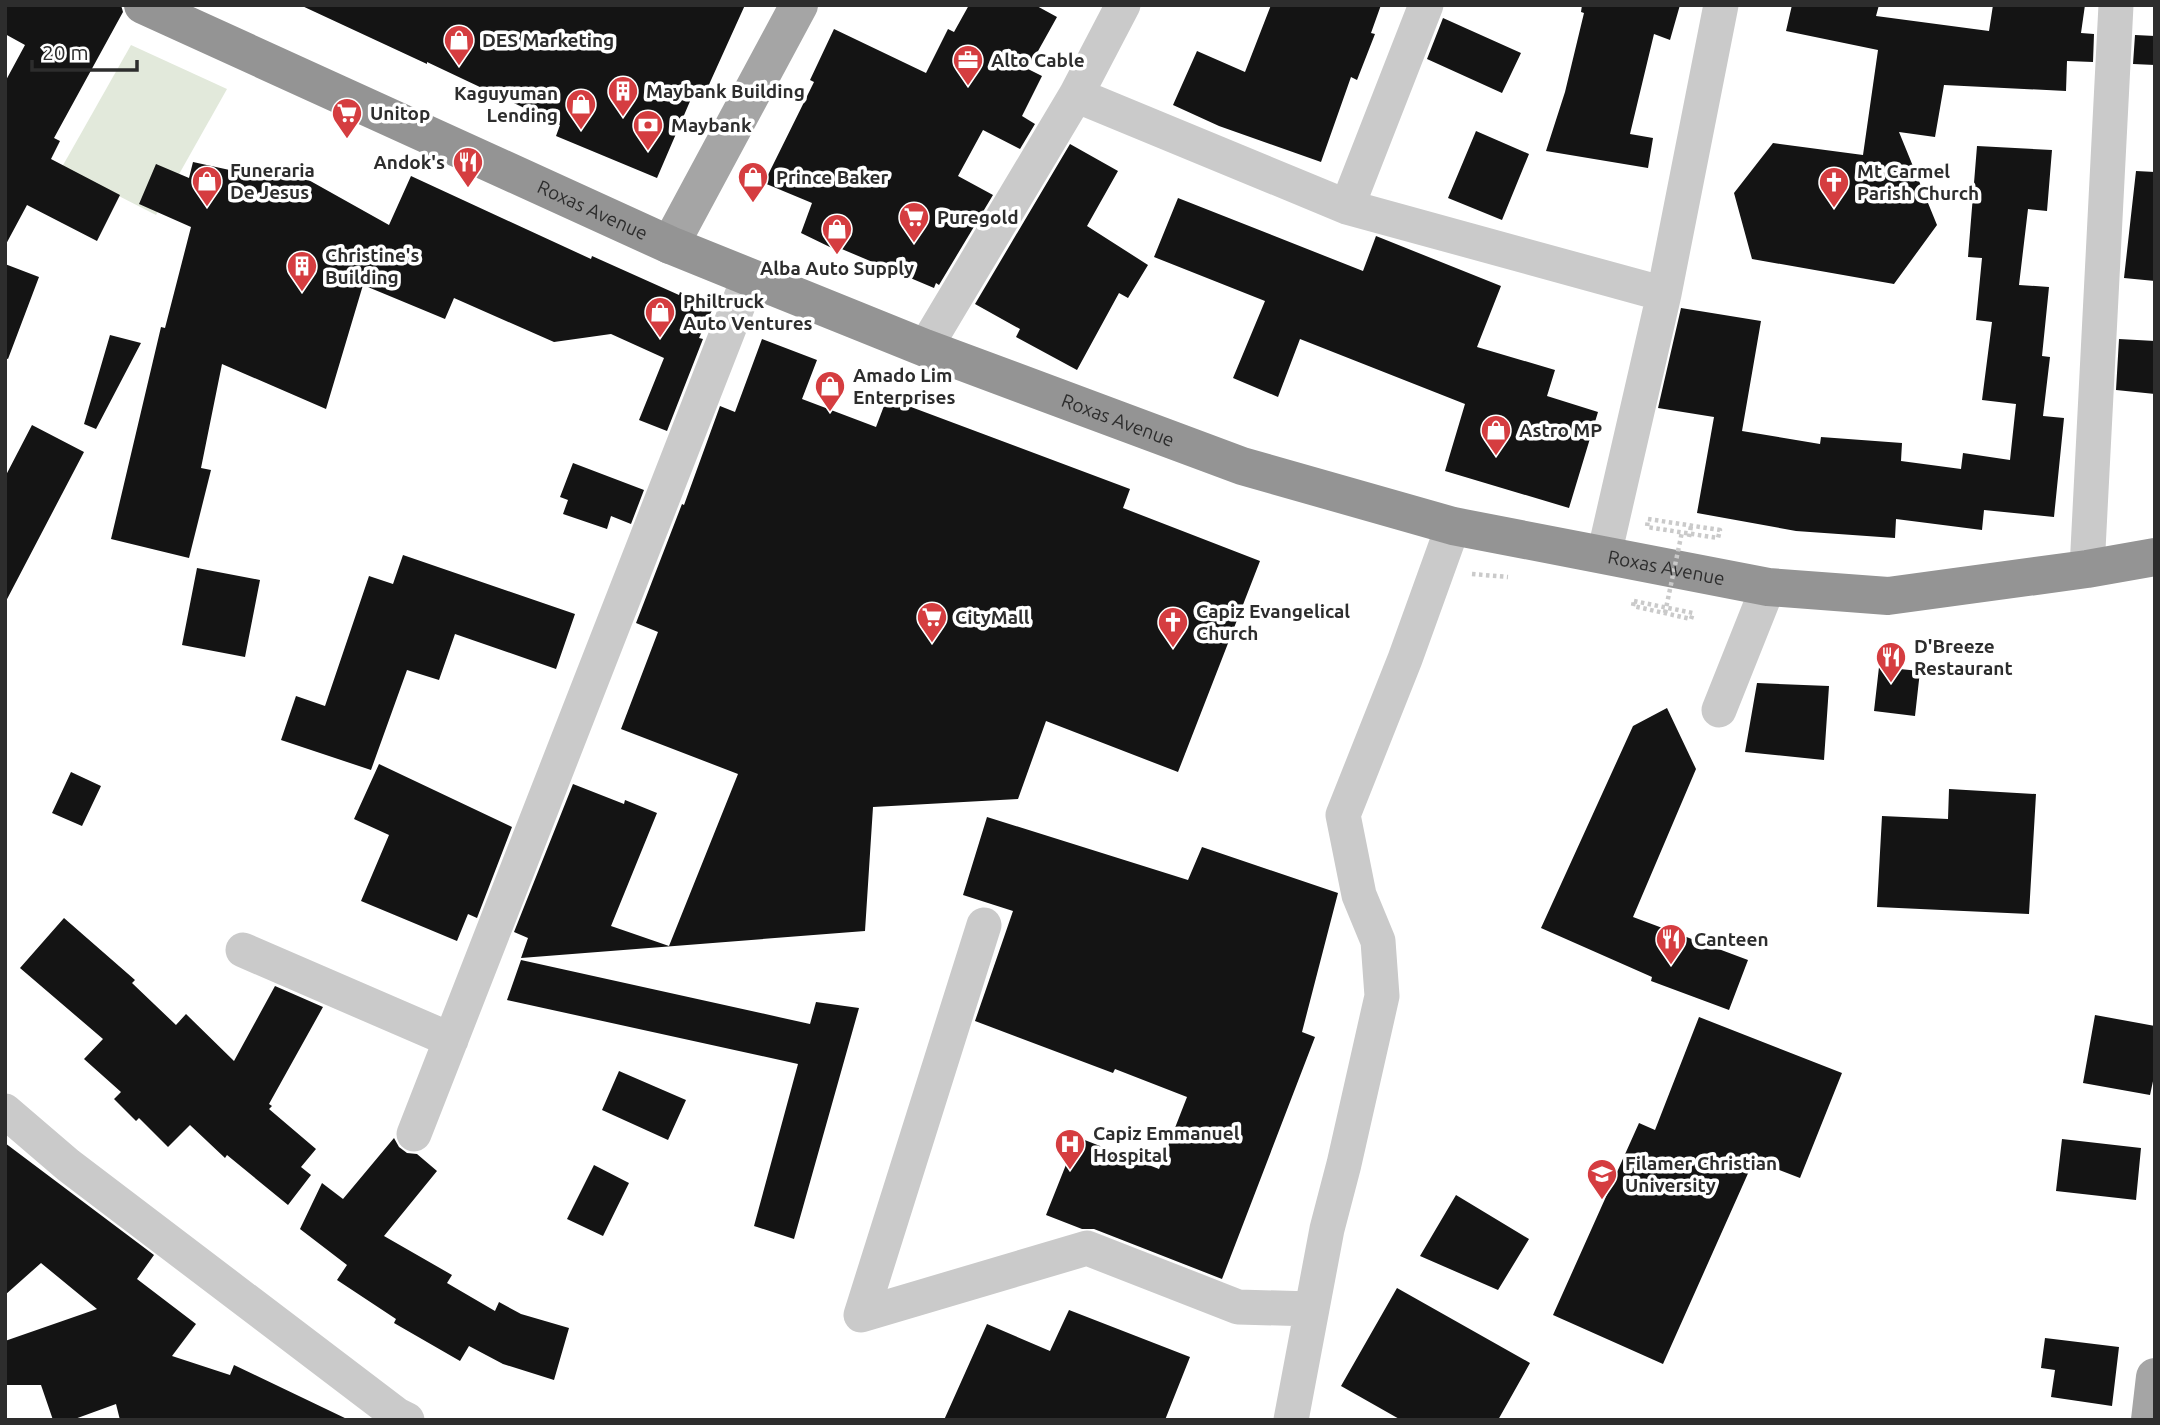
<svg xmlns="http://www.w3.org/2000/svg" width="2160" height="1425" viewBox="0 0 2160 1425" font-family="Ubuntu,sans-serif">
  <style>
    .green { fill: #e2e9db }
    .building { fill: #141414 }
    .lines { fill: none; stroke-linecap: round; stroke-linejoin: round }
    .path { stroke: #cacaca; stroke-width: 4.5; stroke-dasharray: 3.5 3.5; stroke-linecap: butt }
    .minor { stroke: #cacaca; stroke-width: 35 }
    .major { stroke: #a5a5a5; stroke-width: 38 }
    .highway { stroke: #949494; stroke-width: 38 }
    .path-bridge { stroke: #cacaca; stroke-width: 4.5; stroke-dasharray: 3.5 3.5; stroke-linecap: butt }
    .labels { text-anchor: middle; stroke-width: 7; stroke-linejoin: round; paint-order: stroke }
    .poi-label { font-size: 19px; font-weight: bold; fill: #2d2d2d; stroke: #fff; text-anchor: start }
    .street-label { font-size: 19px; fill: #2d2d2d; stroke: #fff }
  </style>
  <rect width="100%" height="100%" fill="#fff"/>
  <path class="green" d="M 131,45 L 227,89 L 156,215 L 62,167 Z"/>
  <path class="building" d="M 5,5 L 121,5 L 123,12 L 54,138 L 60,141 L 51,159 L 120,195 L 97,241 L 27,205 L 5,246 L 5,82 L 25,45 L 5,34 Z
    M 300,5 L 745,5 L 707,89 L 697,85 L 657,178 L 556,136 L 560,125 L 427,62 L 427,64 Z
    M 969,5 L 1035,5 L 1057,17 L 1028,69 L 1042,76 L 1022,116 L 1035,124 L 1020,149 L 983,130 L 958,176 L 993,195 L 939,285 L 936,283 L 934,288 L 837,247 L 836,250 L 801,233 L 812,203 L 764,183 L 814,82 L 810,80 L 834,29 L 926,73 L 948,29 L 954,32 Z
    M 1271,5 L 1381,5 L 1371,33 L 1375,34 L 1357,80 L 1351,77 L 1321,162 L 1219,126 L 1173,105 L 1197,51 L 1245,72 Z
    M 1582,5 L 1680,5 L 1670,40 L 1654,34 L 1630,134 L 1653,138 L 1648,168 L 1546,151 L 1565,92 L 1584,13 L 1581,12 Z
    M 1792,5 L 1879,5 L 1876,16 L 1989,31 L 1993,5 L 2085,5 L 2081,33 L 2094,34 L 2093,62 L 2067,61 L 2066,91 L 1944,85 L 1935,137 L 1899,132 L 1937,225 L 1894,284 L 1752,259 L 1734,193 L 1773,143 L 1863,155 L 1878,50 L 1786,31 Z
    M 1443,18 L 1521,53 L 1502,93 L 1427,59 Z
    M 2135,35 L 2155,36 L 2155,65 L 2133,64 Z
    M 1476,131 L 1529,154 L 1502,220 L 1448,198 Z
    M 1070,144 L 1118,171 L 1087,226 L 1148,265 L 1128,298 L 1119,293 L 1077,370 L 1016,337 L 1020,329 L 975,304 Z
    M 1977,146 L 2052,150 L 2047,211 L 2028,209 L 2019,285 L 2049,287 L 2042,356 L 2050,357 L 2043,416 L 2064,418 L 2054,517 L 1984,510 L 1982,530 L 1896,519 L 1895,538 L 1796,531 L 1697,513 L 1714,417 L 1658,408 L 1681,308 L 1761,321 L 1742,431 L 1820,444 L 1821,437 L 1902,443 L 1901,461 L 1961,469 L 1963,453 L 2010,460 L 2016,404 L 1982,400 L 1992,322 L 1976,320 L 1982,258 L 1968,257 Z
    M 193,162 L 276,180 L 280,164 L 389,225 L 411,176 L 591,259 L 592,256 L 679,295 L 680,292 L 713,308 L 699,338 L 703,339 L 667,431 L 639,420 L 664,358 L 611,334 L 554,342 L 454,298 L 445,319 L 363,285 L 326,409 L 222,364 L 201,468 L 211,470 L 189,558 L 111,539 L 161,327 L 165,328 L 191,227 L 139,204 L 156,164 L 189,178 Z
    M 2136,171 L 2155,172 L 2155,281 L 2124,278 Z
    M 1178,198 L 1363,271 L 1376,236 L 1501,286 L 1477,347 L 1555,370 L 1547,396 L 1598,412 L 1569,508 L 1445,471 L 1465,404 L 1300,339 L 1278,397 L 1233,378 L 1265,301 L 1154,257 Z
    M 5,264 L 39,277 L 8,359 L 5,358 Z
    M 110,335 L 141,343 L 96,429 L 84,424 Z
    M 762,339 L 817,360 L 802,399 L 876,427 L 887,398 L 1130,489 L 1123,508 L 1260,561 L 1178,772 L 1046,721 L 1018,799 L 873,807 L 865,931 L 521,958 L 528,938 L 514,932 L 573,784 L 624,804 L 625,800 L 657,813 L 611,926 L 669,946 L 738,774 L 621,729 L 658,632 L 636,623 L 682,504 L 684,505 L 720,406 L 735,412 Z
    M 2119,339 L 2155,341 L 2155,394 L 2116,390 Z
    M 32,425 L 84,452 L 5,603 L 5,477 Z
    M 573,463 L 644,490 L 631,524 L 611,516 L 607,529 L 563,514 L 568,500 L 560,497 Z
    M 403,555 L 575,614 L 556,669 L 455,634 L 439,680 L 407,670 L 371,770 L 281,740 L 296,696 L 325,706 L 369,576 L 393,584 Z
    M 197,568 L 260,580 L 245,657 L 182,645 Z
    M 1879,667 L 1920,671 L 1915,716 L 1874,711 Z
    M 1757,683 L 1829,686 L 1824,760 L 1745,752 Z
    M 1667,708 L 1696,769 L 1633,917 L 1748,960 L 1729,1010 L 1651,981 L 1652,977 L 1541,928 L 1633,726 Z
    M 379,764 L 512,827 L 477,918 L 468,914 L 457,941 L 361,901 L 389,835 L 354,819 Z
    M 71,772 L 101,786 L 82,826 L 52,813 Z
    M 1949,789 L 2036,794 L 2029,914 L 1877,907 L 1882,816 L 1948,819 Z
    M 987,817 L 1188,880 L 1202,847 L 1338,893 L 1302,1032 L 1315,1037 L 1222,1279 L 1094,1229 L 1082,1229 L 1046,1215 L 1077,1137 L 1159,1169 L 1187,1097 L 1115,1069 L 1113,1073 L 975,1021 L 1013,911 L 963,895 Z
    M 64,918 L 135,980 L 132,983 L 176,1025 L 186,1014 L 234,1061 L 275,986 L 323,1007 L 269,1104 L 272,1106 L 269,1109 L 316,1149 L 301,1167 L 311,1175 L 288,1205 L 227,1155 L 225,1158 L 190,1125 L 168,1147 L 139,1118 L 136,1121 L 114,1099 L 121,1092 L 84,1059 L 103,1039 L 20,968 Z
    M 521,960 L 810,1024 L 816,1002 L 859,1008 L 794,1239 L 754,1226 L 798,1064 L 507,1000 Z
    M 2095,1015 L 2155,1026 L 2155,1072 L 2150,1095 L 2083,1083 Z
    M 1699,1017 L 1842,1073 L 1800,1178 L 1754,1160 L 1663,1364 L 1553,1315 L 1639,1123 L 1655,1130 Z
    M 619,1071 L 686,1100 L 668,1140 L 602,1110 Z
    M 394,1138 L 399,1147 L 407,1153 L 417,1154 L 437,1171 L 384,1236 L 452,1275 L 447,1283 L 495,1311 L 499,1302 L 521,1314 L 569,1328 L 554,1380 L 503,1364 L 469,1346 L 460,1361 L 394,1323 L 396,1319 L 337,1280 L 347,1265 L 300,1229 L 322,1183 L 343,1199 Z
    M 2062,1139 L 2141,1148 L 2136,1200 L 2056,1191 Z
    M 5,1143 L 154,1255 L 137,1279 L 196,1324 L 172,1356 L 230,1375 L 234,1365 L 349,1420 L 120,1420 L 116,1404 L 72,1420 L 53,1420 L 41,1385 L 5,1385 L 5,1341 L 97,1309 L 41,1263 L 5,1295 Z
    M 594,1165 L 629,1183 L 603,1236 L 567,1219 Z
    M 1456,1195 L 1529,1239 L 1498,1290 L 1420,1256 Z
    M 1397,1288 L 1530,1363 L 1498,1420 L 1401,1420 L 1341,1386 Z
    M 1069,1310 L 1190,1357 L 1165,1420 L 944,1420 L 987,1324 L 1050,1351 Z
    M 2045,1338 L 2119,1347 L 2112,1406 L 2051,1397 L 2055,1370 L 2041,1368 Z"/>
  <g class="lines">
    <path class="path" d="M 1648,519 L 1720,530 L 1718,538 L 1647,527 Z
      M 1689,537 L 1691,526
      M 1472,574 L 1508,577
      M 1634,601 L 1693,613 L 1691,619 L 1633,606 Z"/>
    <path class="minor" d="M 1076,95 L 1347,207 L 1664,294
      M 1347,207 L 1426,5
      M 925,348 L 1076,95 L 1123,5
      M 1604,555 L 1664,294 L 1721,5
      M 2087,569 L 2116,5
      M 1719,710 L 1768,587
      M 984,925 L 861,1315 L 1087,1248 L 1238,1307 L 1312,1309
      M 243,950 L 451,1040
      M 5,1111 L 68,1165 L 397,1415 L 407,1420
      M 414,1134 L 749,277
      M 1291,1420 L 1327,1229 L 1344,1164 L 1382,996 L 1378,941 L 1359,895 L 1343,815 L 1405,659 L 1453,526"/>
    <path class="major" d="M 670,245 L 799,5
      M 2150,1420 L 2155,1377"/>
    <path class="highway" id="s1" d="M 143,5 L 670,245 L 925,348 L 1242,466 L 1453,526 L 1768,587 L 1888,596 L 2087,569 L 2155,557"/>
    <path class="path-bridge" d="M 1665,613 L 1682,532"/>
  </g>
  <defs>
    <g id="shop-pin" transform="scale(1.575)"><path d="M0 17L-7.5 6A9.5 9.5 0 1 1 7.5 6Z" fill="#d53d40" stroke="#fff"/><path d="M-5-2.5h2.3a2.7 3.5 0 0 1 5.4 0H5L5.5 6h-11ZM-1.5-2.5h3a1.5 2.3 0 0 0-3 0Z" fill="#fff"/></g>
    <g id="office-pin" transform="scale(1.575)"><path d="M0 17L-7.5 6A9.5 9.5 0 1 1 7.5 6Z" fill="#d53d40" stroke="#fff"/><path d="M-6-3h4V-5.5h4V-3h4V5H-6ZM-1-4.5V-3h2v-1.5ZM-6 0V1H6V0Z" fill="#fff"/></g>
    <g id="building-pin" transform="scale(1.575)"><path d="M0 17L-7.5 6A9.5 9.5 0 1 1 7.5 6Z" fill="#d53d40" stroke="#fff"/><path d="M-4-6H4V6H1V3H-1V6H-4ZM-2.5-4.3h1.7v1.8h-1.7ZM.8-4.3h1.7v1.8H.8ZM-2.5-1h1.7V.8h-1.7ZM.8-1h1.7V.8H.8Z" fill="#fff"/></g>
    <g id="supermarket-pin" transform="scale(1.575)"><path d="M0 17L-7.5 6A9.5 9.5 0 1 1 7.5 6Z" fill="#d53d40" stroke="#fff"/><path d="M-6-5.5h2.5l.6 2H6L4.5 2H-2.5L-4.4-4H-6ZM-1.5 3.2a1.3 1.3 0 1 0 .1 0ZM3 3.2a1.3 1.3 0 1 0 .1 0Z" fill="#fff"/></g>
    <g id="bank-pin" transform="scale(1.575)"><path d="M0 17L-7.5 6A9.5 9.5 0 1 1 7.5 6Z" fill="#d53d40" stroke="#fff"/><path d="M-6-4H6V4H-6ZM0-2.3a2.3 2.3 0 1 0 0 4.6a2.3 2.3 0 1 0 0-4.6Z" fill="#fff"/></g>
    <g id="restaurant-pin" transform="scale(1.575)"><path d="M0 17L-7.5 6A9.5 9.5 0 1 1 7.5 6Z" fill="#d53d40" stroke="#fff"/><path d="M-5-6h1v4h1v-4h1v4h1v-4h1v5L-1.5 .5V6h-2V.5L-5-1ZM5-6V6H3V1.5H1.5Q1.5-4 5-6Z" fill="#fff"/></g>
    <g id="church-pin" transform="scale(1.575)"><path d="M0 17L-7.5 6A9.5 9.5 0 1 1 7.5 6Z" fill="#d53d40" stroke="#fff"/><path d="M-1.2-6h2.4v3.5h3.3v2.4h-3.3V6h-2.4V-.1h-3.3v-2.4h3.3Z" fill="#fff"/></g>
    <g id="hospital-pin" transform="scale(1.575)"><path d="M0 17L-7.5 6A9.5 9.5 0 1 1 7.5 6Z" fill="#d53d40" stroke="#fff"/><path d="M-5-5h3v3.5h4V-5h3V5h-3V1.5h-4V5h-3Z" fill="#fff"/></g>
    <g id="university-pin" transform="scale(1.575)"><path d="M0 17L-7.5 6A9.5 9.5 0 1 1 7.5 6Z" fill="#d53d40" stroke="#fff"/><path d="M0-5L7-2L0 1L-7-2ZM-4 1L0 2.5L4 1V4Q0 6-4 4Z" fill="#fff"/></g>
  </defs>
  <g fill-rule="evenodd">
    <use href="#shop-pin" x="459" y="40"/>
    <use href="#office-pin" x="968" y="60"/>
    <use href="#building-pin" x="623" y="91"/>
    <use href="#shop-pin" x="581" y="104"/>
    <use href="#supermarket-pin" x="347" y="113"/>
    <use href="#bank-pin" x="648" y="125"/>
    <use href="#restaurant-pin" x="468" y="162"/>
    <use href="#shop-pin" x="753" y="177"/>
    <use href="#shop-pin" x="207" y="181"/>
    <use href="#church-pin" x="1834" y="182"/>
    <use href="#supermarket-pin" x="914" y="217"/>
    <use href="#shop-pin" x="837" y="229"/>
    <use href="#building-pin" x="302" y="266"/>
    <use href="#shop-pin" x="660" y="312"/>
    <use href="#shop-pin" x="830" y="386"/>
    <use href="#shop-pin" x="1496" y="430"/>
    <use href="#supermarket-pin" x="932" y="617"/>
    <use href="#church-pin" x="1173" y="622"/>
    <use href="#restaurant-pin" x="1891" y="657"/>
    <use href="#restaurant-pin" x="1671" y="939"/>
    <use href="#hospital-pin" x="1070" y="1144"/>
    <use href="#university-pin" x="1602" y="1174"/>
  </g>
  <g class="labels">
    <g class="poi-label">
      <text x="482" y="47">DES Marketing</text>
      <text x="991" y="67">Alto Cable</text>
      <text x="646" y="98">Maybank Building</text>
      <text x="558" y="100" text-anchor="end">Kaguyuman<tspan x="558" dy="22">Lending</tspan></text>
      <text x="370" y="120">Unitop</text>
      <text x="671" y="132">Maybank</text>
      <text x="445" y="169" text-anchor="end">Andok's</text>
      <text x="230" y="177">Funeraria<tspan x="230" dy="22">De Jesus</tspan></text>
      <text x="1857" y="178">Mt Carmel<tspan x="1857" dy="22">Parish Church</tspan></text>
      <text x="776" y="184">Prince Baker</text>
      <text x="937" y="224">Puregold</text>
      <text x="325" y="262">Christine's<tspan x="325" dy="22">Building</tspan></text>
      <text x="837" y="275" text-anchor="middle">Alba Auto Supply</text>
      <text x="683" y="308">Philtruck<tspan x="683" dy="22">Auto Ventures</tspan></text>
      <text x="853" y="382">Amado Lim<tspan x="853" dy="22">Enterprises</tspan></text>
      <text x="1519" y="437">Astro MP</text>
      <text x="1196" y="618">Capiz Evangelical<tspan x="1196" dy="22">Church</tspan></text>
      <text x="955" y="624">CityMall</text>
      <text x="1914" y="653">D'Breeze<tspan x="1914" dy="22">Restaurant</tspan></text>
      <text x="1694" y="946">Canteen</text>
      <text x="1093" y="1140">Capiz Emmanuel<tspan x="1093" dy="22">Hospital</tspan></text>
      <text x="1625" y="1170">Filamer Christian<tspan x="1625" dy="22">University</tspan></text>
    </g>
    <g class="street-label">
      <text dy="7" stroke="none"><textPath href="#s1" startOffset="494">Roxas Avenue</textPath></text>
      <text dy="7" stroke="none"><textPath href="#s1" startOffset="1060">Roxas Avenue</textPath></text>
      <text dy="7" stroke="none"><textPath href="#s1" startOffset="1629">Roxas Avenue</textPath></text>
    </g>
  </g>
  <rect width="2160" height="1425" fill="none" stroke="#2d2d2d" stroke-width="14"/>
  <path d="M32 60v10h105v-10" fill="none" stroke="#2d2d2d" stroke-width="3.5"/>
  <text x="42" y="60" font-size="21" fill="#2d2d2d" stroke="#ffffff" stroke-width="5" paint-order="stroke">20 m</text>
</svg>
